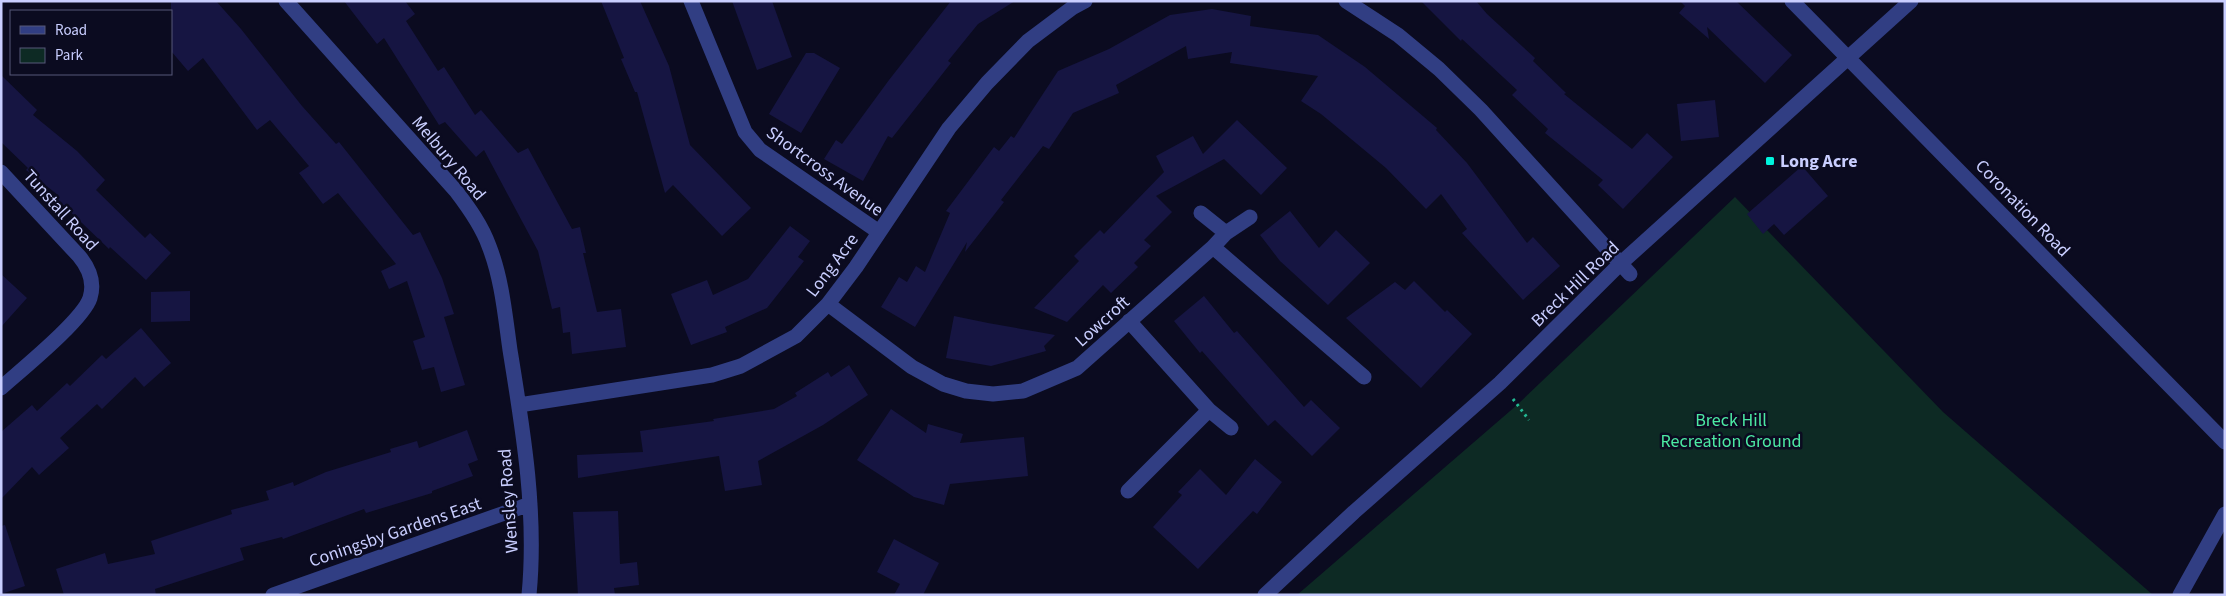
<svg xmlns="http://www.w3.org/2000/svg" width="2226" height="596" viewBox="0 0 2226 596" font-family="'Source Sans 3',sans-serif">
  <style>
    .green { fill: #0d2a24 }
    .building { fill: #161542 }
    .lines { fill: none; stroke-linecap: round; stroke-linejoin: round }
    .path { stroke: #23b993; stroke-width: 3; stroke-dasharray: 2.5 4; stroke-linecap: butt }
    .minor { stroke: #313e83; stroke-width: 15 }
    .poi-dot { fill: #00f4de; stroke: #0b0b20; stroke-width: 2 }
    .labels { text-anchor: middle; stroke-width: 5; stroke-linejoin: round; paint-order: stroke }
    .street-label { font-size: 18px; fill: #c9ceff; stroke: #0b0b20 }
    .poi-label { font-size: 18px; font-weight: bold; fill: #c9ceff; stroke: #0b0b20; text-anchor: start }
    .park-label { font-size: 18px; fill: #4ce9a3; stroke: #0b0b20 }
  </style>
  <rect width="100%" height="100%" fill="#0b0b20"/>
  <path class="green" d="M 1735,197 L 1943,412 L 2153,595 L 1297,595 L 1517,405 Z"/>
  <path class="building" d="M 171,1 L 216,1 L 241,29 L 302,106 L 336,144 L 339,142 L 413,235 L 420,232 L 442,278 L 454,314 L 444,317 L 465,385 L 441,392 L 434,367 L 422,370 L 413,341 L 425,337 L 407,281 L 389,289 L 381,271 L 396,264 L 338,193 L 323,204 L 299,173 L 309,166 L 270,120 L 257,130 L 203,58 L 188,71 L 171,51 Z
    M 344,1 L 405,1 L 415,14 L 406,21 L 438,71 L 444,67 L 475,115 L 481,110 L 518,153 L 528,148 L 572,229 L 580,227 L 586,253 L 583,253 L 597,312 L 621,309 L 626,347 L 572,354 L 570,332 L 563,333 L 560,307 L 552,309 L 538,251 L 484,150 L 476,157 L 445,122 L 439,125 L 384,38 L 377,44 Z
    M 601,1 L 640,1 L 669,66 L 690,145 L 751,208 L 722,236 L 673,185 L 665,193 L 637,92 L 635,92 L 621,59 L 624,58 Z
    M 732,1 L 772,1 L 792,57 L 757,70 Z
    M 951,1 L 1015,1 L 978,24 L 948,61 L 951,63 L 892,138 L 888,136 L 863,181 L 824,159 L 836,140 L 842,144 L 889,80 Z
    M 1421,1 L 1476,1 L 1487,14 L 1535,58 L 1533,61 L 1566,93 L 1564,94 L 1632,149 L 1647,133 L 1673,157 L 1623,209 L 1598,185 L 1603,180 L 1545,133 L 1548,129 L 1512,95 L 1517,90 L 1462,39 L 1461,41 Z
    M 1680,1 L 1736,1 L 1792,55 L 1765,83 L 1707,27 L 1709,39 L 1679,13 L 1685,6 Z
    M 1212,9 L 1251,16 L 1250,26 L 1318,35 L 1365,67 L 1437,128 L 1436,130 L 1467,163 L 1527,243 L 1533,237 L 1560,266 L 1523,300 L 1462,233 L 1467,229 L 1441,194 L 1426,209 L 1386,168 L 1321,114 L 1301,101 L 1318,76 L 1230,63 L 1232,52 L 1188,59 L 1186,46 L 1116,85 L 1119,93 L 1073,113 L 1049,149 L 1043,146 L 1001,200 L 1004,202 L 965,252 L 967,242 L 915,327 L 881,307 L 899,277 L 907,282 L 916,266 L 925,272 L 950,213 L 946,211 L 994,147 L 999,151 L 1011,136 L 1014,138 L 1058,71 L 1109,49 L 1170,15 Z
    M 806,53 L 814,53 L 840,68 L 801,133 L 769,114 Z
    M 1,75 L 37,110 L 33,115 L 77,151 L 105,180 L 96,190 L 145,238 L 150,233 L 171,253 L 146,280 L 110,247 L 109,249 L 55,197 L 58,195 L 26,170 L 28,168 L 1,142 Z
    M 1715,100 L 1719,137 L 1681,141 L 1677,104 Z
    M 1237,120 L 1287,168 L 1261,195 L 1224,159 L 1156,196 L 1172,212 L 1144,240 L 1151,246 L 1134,263 L 1138,267 L 1111,293 L 1103,285 L 1067,322 L 1034,308 L 1079,261 L 1074,256 L 1100,230 L 1104,234 L 1164,172 L 1156,156 L 1193,136 L 1203,154 Z
    M 1802,166 L 1828,196 L 1784,235 L 1774,224 L 1763,234 L 1747,214 Z
    M 1290,211 L 1319,248 L 1336,230 L 1370,263 L 1328,305 L 1280,261 L 1260,235 Z
    M 790,226 L 810,241 L 798,257 L 804,261 L 767,308 L 725,327 L 727,332 L 691,345 L 671,294 L 707,280 L 713,295 L 748,279 Z
    M 1,274 L 27,298 L 1,327 Z
    M 1414,281 L 1445,312 L 1447,310 L 1472,334 L 1421,388 L 1346,318 L 1395,282 L 1405,290 Z
    M 190,291 L 190,321 L 151,322 L 151,292 Z
    M 1204,296 L 1234,333 L 1237,331 L 1304,407 L 1311,400 L 1340,428 L 1312,456 L 1275,420 L 1268,426 L 1202,351 L 1200,353 L 1174,321 Z
    M 954,316 L 988,323 L 1055,335 L 1044,346 L 1046,351 L 991,366 L 946,358 Z
    M 141,328 L 171,363 L 144,387 L 135,377 L 102,409 L 97,404 L 60,438 L 69,448 L 39,475 L 32,467 L 1,499 L 1,432 L 32,405 L 37,411 L 67,383 L 70,386 L 102,355 L 106,359 Z
    M 849,365 L 868,395 L 823,425 L 758,461 L 762,485 L 725,491 L 719,456 L 578,478 L 577,455 L 643,452 L 640,431 L 714,421 L 713,419 L 774,409 L 797,396 L 795,393 L 828,372 L 831,377 Z
    M 891,409 L 926,433 L 928,424 L 963,434 L 960,443 L 1024,437 L 1028,476 L 950,484 L 944,505 L 914,497 L 857,460 Z
    M 467,430 L 478,460 L 468,464 L 473,476 L 432,491 L 432,493 L 366,513 L 364,509 L 283,539 L 282,537 L 240,548 L 244,560 L 155,589 L 156,595 L 64,595 L 56,569 L 105,553 L 108,564 L 155,554 L 151,541 L 232,514 L 231,510 L 269,500 L 266,491 L 293,482 L 294,486 L 326,472 L 391,452 L 390,449 L 417,441 L 419,448 Z
    M 1255,459 L 1282,482 L 1257,514 L 1253,511 L 1198,569 L 1153,527 L 1182,495 L 1178,492 L 1200,469 L 1226,495 Z
    M 618,511 L 620,564 L 637,562 L 639,585 L 614,588 L 615,595 L 578,595 L 573,512 Z
    M 5,525 L 25,586 L 1,594 L 1,526 Z
    M 894,539 L 939,563 L 923,595 L 894,595 L 900,584 L 877,572 Z"/>
  <g class="lines">
    <path class="path" d="M 1513,399 L 1529,420"/>
    <path class="minor" d="M 286,1 L 456,191 C 469,208 482,226 489,246 C 502,279 505,315 510,350 C 523,430 537,513 529,595
      M 691,1 L 745,132 L 760,150 L 879,232
      M 1346,1 L 1398,35 L 1439,69 L 1481,110 L 1630,274
      M 1792,1 L 2225,442
      M 1,172 L 79,256 C 89,268 95,282 90,298 C 83,320 21,370 1,388
      M 1201,213 L 1226,233
      M 1213,247 L 1226,233 L 1250,217
      M 828,304 L 912,367 L 943,384 L 966,391 L 993,394 L 1023,391 L 1077,368 L 1213,247 L 1364,377
      M 1129,321 L 1209,410 L 1231,428
      M 519,405 L 712,375 L 741,366 L 796,336 L 828,304 L 856,267 L 949,128 L 987,83 L 1028,41 L 1072,8 L 1085,1
      M 1128,491 L 1209,410
      M 273,595 L 530,504
      M 1265,595 L 1354,512 L 1500,383 L 1620,264 L 1911,1
      M 2180,595 L 2225,514"/>
  </g>
  <rect class="poi-dot" x="1765" y="156" width="10" height="10" rx="2.5"/>
  <g class="labels">
    <g class="street-label">
      <text transform="translate(449 158) rotate(50)" y="6">Melbury Road</text>
      <text transform="translate(825 171) rotate(36)" y="6">Shortcross Avenue</text>
      <text transform="translate(2023 208) rotate(46)" y="6">Coronation Road</text>
      <text transform="translate(61 210) rotate(48)" y="6">Tunstall Road</text>
      <text transform="translate(832 265) rotate(-53)" y="6">Long Acre</text>
      <text transform="translate(1575 284) rotate(-44)" y="6">Breck Hill Road</text>
      <text transform="translate(1102 321) rotate(-42)" y="6">Lowcroft</text>
      <text transform="translate(508 501) rotate(-94)" y="6">Wensley Road</text>
      <text transform="translate(395 532) rotate(-19)" y="6">Coningsby Gardens East</text>
    </g>
    <g class="poi-label">
      <text x="1780" y="167">Long Acre</text>
    </g>
    <g class="park-label">
      <text x="1731" y="426">Breck Hill<tspan x="1731" dy="21">Recreation Ground</tspan></text>
    </g>
  </g>
  <rect width="2226" height="596" fill="none" stroke="#c9ceff" stroke-width="5"/>
  <rect x="10" y="10" width="162" height="65" fill="#0b0b20" stroke="#575979"/>
  <rect x="20" y="26" width="25" height="8" fill="#313e83" stroke="#575979"/>
  <text x="55" y="35" font-size="15" fill="#c9ceff">Road</text>
  <rect x="20" y="48" width="25" height="15" fill="#0d2a24" stroke="#575979"/>
  <text x="55" y="60" font-size="15" fill="#c9ceff">Park</text>
</svg>
